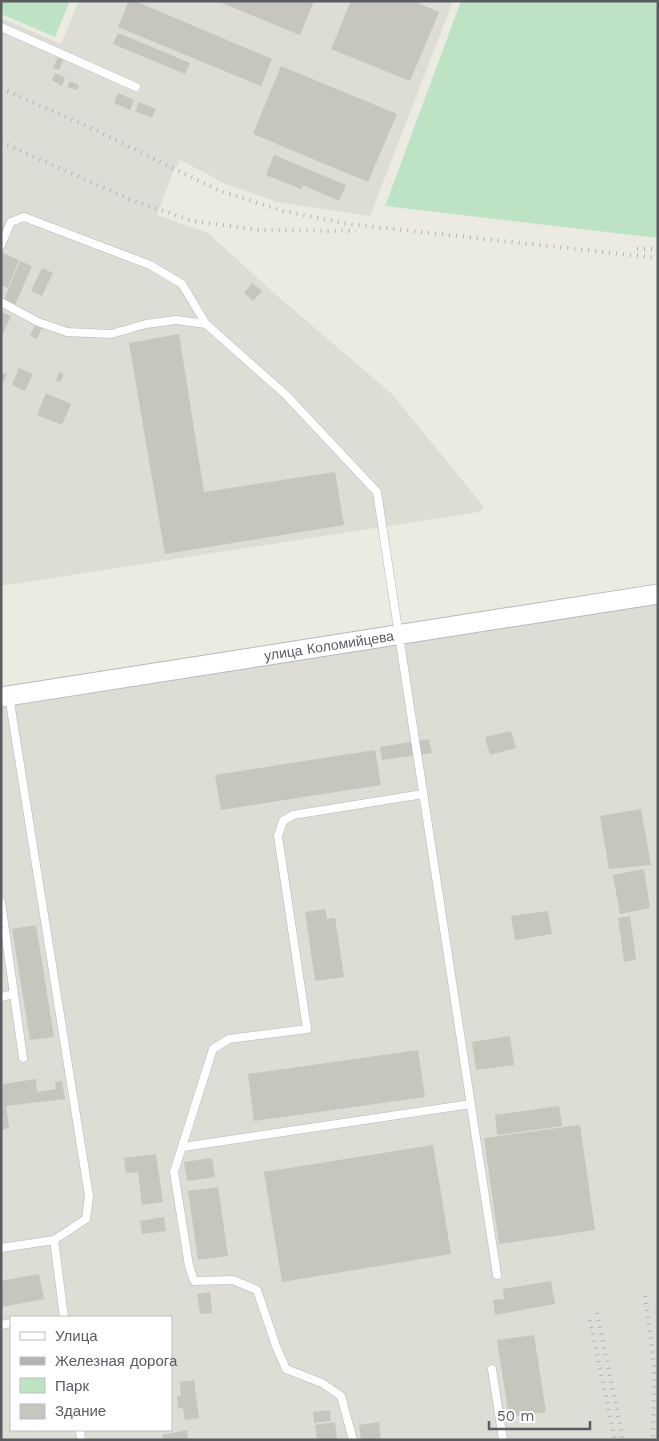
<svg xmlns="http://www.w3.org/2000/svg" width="659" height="1441" viewBox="0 0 659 1441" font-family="'Work Sans',sans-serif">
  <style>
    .industrial { fill: #dddcd5; fill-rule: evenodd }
    .green { fill: #bee3c4 }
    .building { fill: #c6c5be }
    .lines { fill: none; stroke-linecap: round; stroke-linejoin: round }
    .service-casing { stroke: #b6b8bd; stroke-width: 9 }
    .tertiary-casing { stroke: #b6b8bd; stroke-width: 21 }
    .service { stroke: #fff; stroke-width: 8 }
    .tertiary { stroke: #fff; stroke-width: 19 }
    .rail { stroke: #b2b3b3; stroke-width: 4; stroke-dasharray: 1 6; stroke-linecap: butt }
    .labels { text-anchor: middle; stroke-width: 4; stroke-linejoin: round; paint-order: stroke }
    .street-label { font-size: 14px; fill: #595c61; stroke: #fff }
  </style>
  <rect width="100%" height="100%" fill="#ecebe1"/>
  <path class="industrial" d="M 79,1 L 453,1 L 370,216 L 277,202 L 226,184 L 180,160 L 173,172 L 157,215 L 208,233 L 275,294 L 392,394 L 484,507 L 479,512 L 1,586 L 1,18 L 61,44 Z
    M 658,603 L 658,1440 L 1,1440 L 1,706 ZM 11,1317 L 171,1317 L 171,1430 L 11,1430 Z"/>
  <path class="green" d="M 1,1 L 70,1 L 55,37 L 1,14 Z
    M 461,1 L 658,1 L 658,238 L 385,206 Z"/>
  <path class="building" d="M 129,1 L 135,1 L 272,59 L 261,86 L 118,27 Z
    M 217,1 L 314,1 L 300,35 Z
    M 351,1 L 413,1 L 439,12 L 410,81 L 331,49 Z
    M 118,33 L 190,63 L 185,74 L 113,44 Z
    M 58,57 L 63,60 L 59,70 L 53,68 Z
    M 281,66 L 397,114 L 368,182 L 253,134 Z
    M 55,73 L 65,78 L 62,86 L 52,80 Z
    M 70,81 L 79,85 L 77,90 L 67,87 Z
    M 118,93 L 134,100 L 130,110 L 114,103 Z
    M 139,102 L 156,109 L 152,118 L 135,111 Z
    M 274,155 L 346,185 L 339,201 L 303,185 L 301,189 L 266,175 Z
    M 1,252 L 19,260 L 8,288 L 1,285 Z
    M 20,261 L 32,266 L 15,305 L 4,300 Z
    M 42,268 L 53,273 L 42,296 L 31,291 Z
    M 252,283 L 262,291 L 253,301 L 244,293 Z
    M 1,312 L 11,316 L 1,338 Z
    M 35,325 L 42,328 L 37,339 L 30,336 Z
    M 179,334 L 204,492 L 335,472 L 344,525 L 165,554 L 129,343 Z
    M 19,368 L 33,374 L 25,391 L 12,385 Z
    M 1,372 L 7,374 L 1,387 Z
    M 59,372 L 64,374 L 60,382 L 56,381 Z
    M 46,393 L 71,404 L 62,425 L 37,415 Z
    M 511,731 L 516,748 L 490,755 L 485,737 Z
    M 429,739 L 432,753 L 382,760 L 380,747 Z
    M 375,750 L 381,785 L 221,810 L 215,775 Z
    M 641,809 L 651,865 L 609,869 L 600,816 Z
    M 644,869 L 650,908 L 620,914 L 613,875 Z
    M 325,909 L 327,919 L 335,918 L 344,977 L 315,981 L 305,912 Z
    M 548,911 L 552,934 L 515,940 L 511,916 Z
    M 630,916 L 636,960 L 624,962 L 618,918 Z
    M 36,925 L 54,1037 L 30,1040 L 12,929 Z
    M 510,1036 L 514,1065 L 476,1070 L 472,1042 Z
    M 418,1050 L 425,1097 L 254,1121 L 248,1074 Z
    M 36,1079 L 37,1092 L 56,1089 L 55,1082 L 62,1081 L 65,1099 L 6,1106 L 9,1128 L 1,1130 L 3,1084 Z
    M 559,1106 L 562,1126 L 497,1135 L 495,1115 Z
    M 580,1125 L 595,1230 L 499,1244 L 484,1138 Z
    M 433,1145 L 451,1254 L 282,1282 L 264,1172 Z
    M 156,1154 L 163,1202 L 142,1205 L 138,1172 L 126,1173 L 124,1158 Z
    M 212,1158 L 215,1177 L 187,1181 L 184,1162 Z
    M 218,1187 L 228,1256 L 198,1260 L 188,1191 Z
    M 164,1217 L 166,1231 L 142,1234 L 140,1221 Z
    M 39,1274 L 44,1299 L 1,1307 L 1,1281 Z
    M 551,1281 L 555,1304 L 495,1315 L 493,1300 L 504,1299 L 503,1289 Z
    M 210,1292 L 212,1313 L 200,1314 L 197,1294 Z
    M 534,1335 L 546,1412 L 509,1417 L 497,1340 Z
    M 194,1380 L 199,1418 L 185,1420 L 183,1408 L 178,1408 L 177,1396 L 181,1395 L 180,1382 Z
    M 330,1410 L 331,1421 L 314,1423 L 313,1412 Z
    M 335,1422 L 337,1440 L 317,1440 L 315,1425 Z
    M 379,1422 L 381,1440 L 361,1440 L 359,1425 Z
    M 187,1430 L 188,1440 L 163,1440 L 162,1435 Z"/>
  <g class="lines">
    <g class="service-casing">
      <path id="service" d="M 1,27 L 136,87
        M 1,245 L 11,222 L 24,217 L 150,265 L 182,284 L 206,324 L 285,394 L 377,492 L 497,1275
        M 1,302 L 38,322 L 67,332 L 111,334 L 146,324 L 176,320 L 206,324
        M 1,902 L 23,1058
        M 1,997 L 14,994
        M 183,1147 L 471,1104
        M 54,1240 L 64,1317
        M 1,1248 L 54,1240 L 86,1219 L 89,1196 L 9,696
        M 1,1325 L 11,1323
        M 492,1369 L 503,1440
        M 80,1430 L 81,1440
        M 353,1440 L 341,1396 L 322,1383 L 286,1369 L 276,1346 L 257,1290 L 233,1280 L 194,1281 L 189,1266 L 174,1172 L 213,1049 L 229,1039 L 307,1029 L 278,836 L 283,821 L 293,815 L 423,794"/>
    </g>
    <g class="tertiary-casing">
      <g id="tertiary">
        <path id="s1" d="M 1,697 L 658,594"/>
      </g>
    </g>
    <use href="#service" class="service"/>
    <use href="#tertiary" class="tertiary"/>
    <path class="rail" d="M 1,88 L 89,127 L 220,191 L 283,211 L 348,224 L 658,258
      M 1,142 L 129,199 L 193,221 L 259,230 L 356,231
      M 637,249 L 658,249
      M 645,1296 L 654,1363 L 653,1440
      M 597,1313 L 622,1434 L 621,1440
      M 590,1320 L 615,1440"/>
  </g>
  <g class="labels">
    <g class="street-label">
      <text dy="5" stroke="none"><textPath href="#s1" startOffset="332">улица Коломийцева</textPath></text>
    </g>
  </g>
  <rect width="659" height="1441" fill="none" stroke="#595c61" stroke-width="5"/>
  <rect x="10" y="1316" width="162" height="115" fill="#ffffff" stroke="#bdbec0"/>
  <rect x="20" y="1332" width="25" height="8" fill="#ffffff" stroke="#bdbec0"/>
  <text x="55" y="1341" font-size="15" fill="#595c61">Улица</text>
  <rect x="20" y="1357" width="25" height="8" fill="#b2b3b3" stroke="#bdbec0"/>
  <text x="55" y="1366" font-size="15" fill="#595c61">Железная дорога</text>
  <rect x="20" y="1378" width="25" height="15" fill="#bee3c4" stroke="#bdbec0"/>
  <text x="55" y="1391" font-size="15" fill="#595c61">Парк</text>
  <rect x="20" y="1404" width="25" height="15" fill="#c6c5be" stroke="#bdbec0"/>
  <text x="55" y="1416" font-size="15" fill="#595c61">Здание</text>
  <path d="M489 1421v8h101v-8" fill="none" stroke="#595c61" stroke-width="2.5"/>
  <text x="497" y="1421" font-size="15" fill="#595c61" stroke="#ffffff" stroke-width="4" paint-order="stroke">50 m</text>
</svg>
